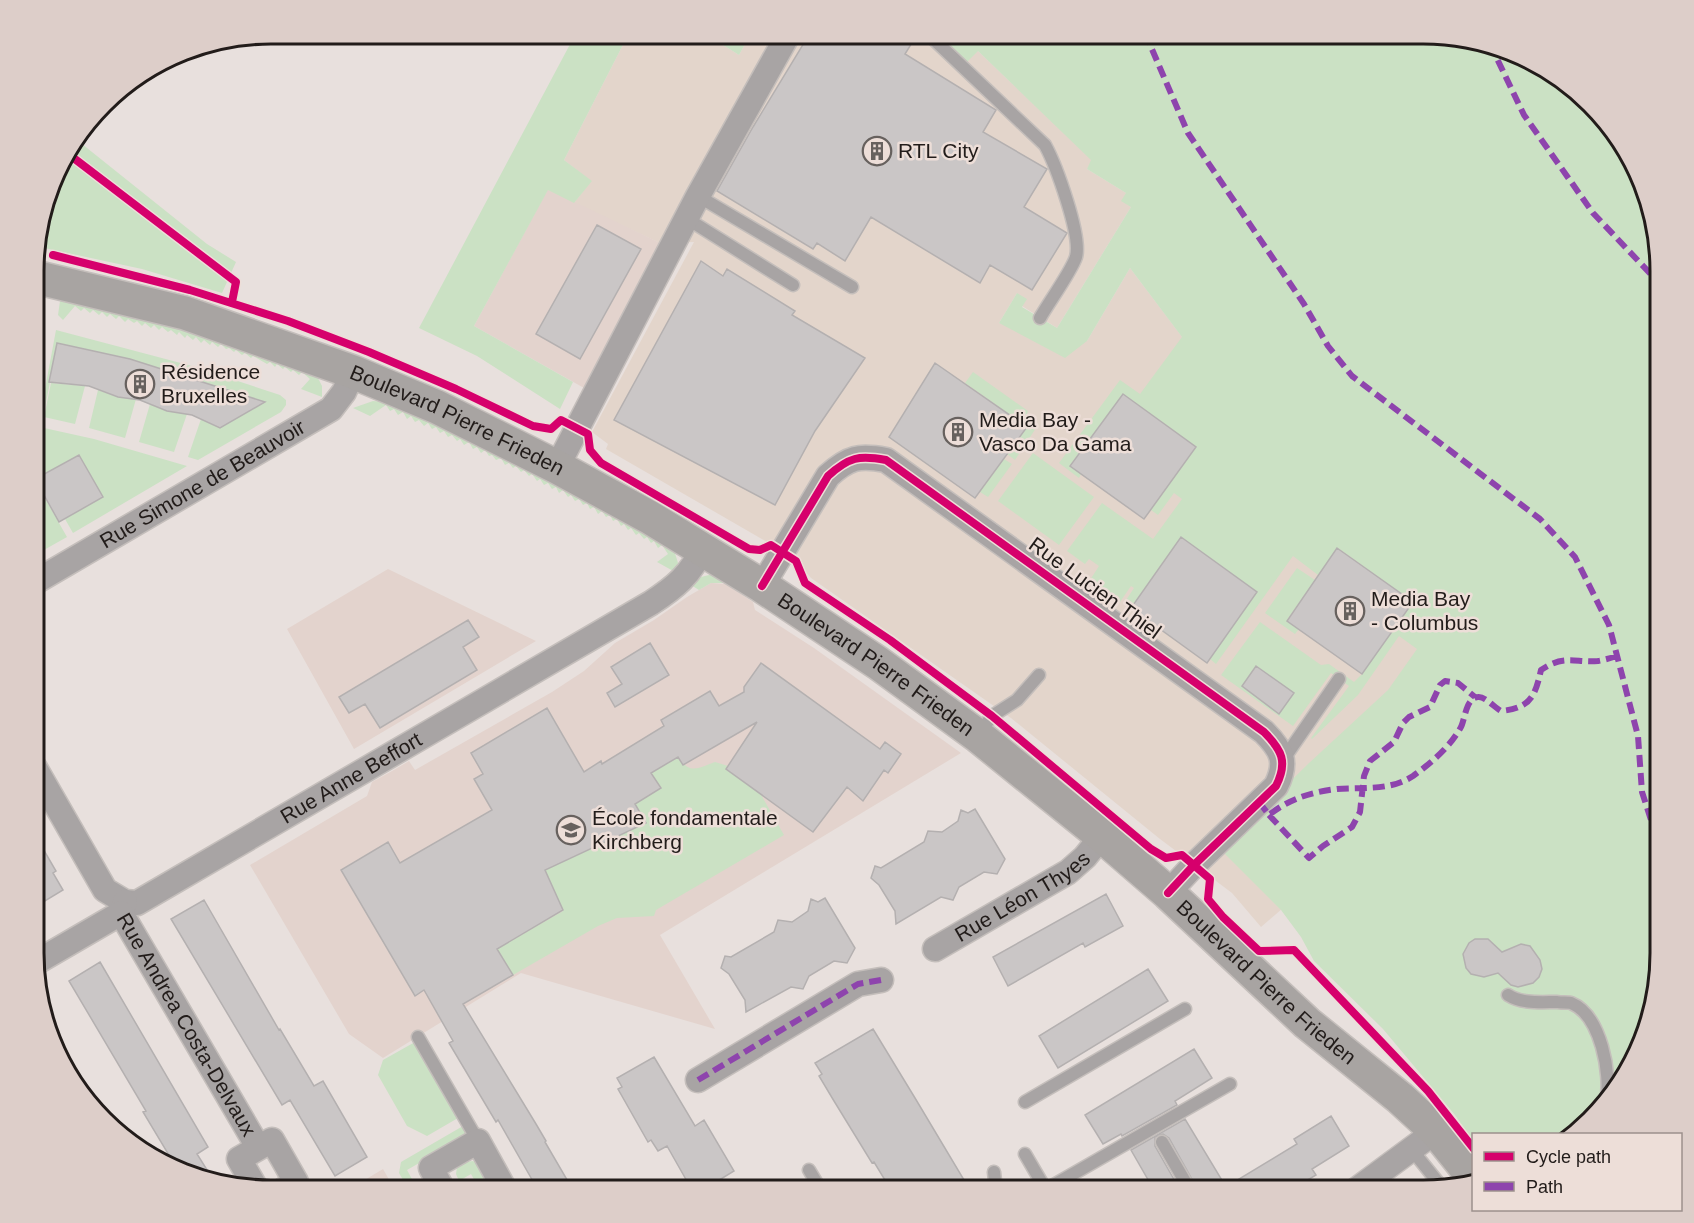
<svg xmlns="http://www.w3.org/2000/svg" width="1694" height="1223" viewBox="0 0 1694 1223" font-family="Helvetica,sans-serif">
  <style>
    .commercial { fill: #e3d5cb }
    .built { fill: #e3d3cd }
    .green { fill: #cbe1c4 }
    .building { fill: #cac6c6; stroke: #b4b0b0; stroke-width: 1.5 }
    .lines { fill: none; stroke-linecap: round; stroke-linejoin: round }
    .lane-casing { stroke: #c4bebb; stroke-width: 15 }
    .street-casing { stroke: #c4bebb; stroke-width: 27 }
    .secondary-casing { stroke: #c4bebb; stroke-width: 36 }
    .lane { stroke: #a8a4a4; stroke-width: 12 }
    .street { stroke: #a8a4a4; stroke-width: 24 }
    .secondary { stroke: #a8a4a2; stroke-width: 33 }
    .quiet { stroke: #8e44ad; stroke-width: 6; stroke-dasharray: 12 6; stroke-linecap: butt }
    .cycleway-casing { stroke: #edded8; stroke-width: 11 }
    .cycleway { stroke: #d6006c; stroke-width: 8 }
    .labels { text-anchor: middle; stroke-width: 5; stroke-linejoin: round; paint-order: stroke }
    .poi-label { font-size: 21px; fill: #221c1a; stroke: #edded8; text-anchor: start }
    .street-label { font-size: 21px; fill: #221c1a; stroke: #edded8 }
    .rim { fill: none; stroke: #221c1a; stroke-width: 3 }
  </style>
  <rect width="100%" height="100%" fill="#e8e0dd"/>
  <path class="commercial" d="M 629,33 L 704,33 L 739,55 L 751,33 L 935,33 L 978,51 L 1092,160 L 1087,169 L 1126,193 L 1131,207 L 1057,328 L 1022,306 L 1017,293 L 999,323 L 1087,341 L 1130,268 L 1226,395 L 1558,625 L 1410,799 L 1261,927 L 1232,893 L 1160,839 L 1011,718 L 811,578 L 793,557 L 606,449 L 608,444 L 592,432 L 694,242 L 660,243 L 574,203 L 591,181 L 564,160 Z"/>
  <path class="built" d="M 548,189 L 660,243 L 584,388 L 474,326 Z
    M 388,569 L 536,641 L 354,749 L 287,629 Z
    M 711,583 L 726,584 L 753,602 L 755,610 L 814,648 L 961,753 L 660,935 L 715,1029 L 521,973 L 383,1058 L 349,1034 L 250,865 L 367,796 L 372,782 L 392,771 L 409,761 L 415,770 L 552,692 L 584,671 L 615,643 L 654,620 L 687,597 Z
    M 383,1169 L 395,1190 L 348,1190 Z"/>
  <path class="green" d="M 576,33 L 629,33 L 564,160 L 592,181 L 574,203 L 548,190 L 474,326 L 573,382 L 560,409 L 477,356 L 419,328 Z
    M 704,33 L 751,33 L 739,55 Z
    M 936,33 L 1439,33 L 1500,46 L 1568,82 L 1636,165 L 1661,256 L 1661,968 L 1648,1029 L 1612,1097 L 1566,1134 L 1474,1134 L 1473,1141 L 1455,1115 L 1383,1029 L 1314,961 L 1301,937 L 1281,910 L 1221,850 L 1308,764 L 1388,690 L 1417,649 L 1399,636 L 1358,695 L 1312,739 L 1311,738 L 1349,686 L 1331,673 L 1293,726 L 1221,675 L 1260,622 L 1321,665 L 1329,664 L 1354,682 L 1362,674 L 1413,602 L 1338,548 L 1318,575 L 1293,556 L 1216,664 L 1210,659 L 1256,592 L 1131,608 L 1124,603 L 1134,588 L 1131,586 L 1120,602 L 1090,580 L 1099,566 L 1089,559 L 1085,564 L 1067,551 L 1102,503 L 1153,539 L 1182,499 L 1174,493 L 1158,515 L 1151,510 L 1196,447 L 1123,394 L 1070,465 L 1081,474 L 1079,478 L 1059,463 L 1120,380 L 1140,394 L 1182,337 L 1130,268 L 1087,341 L 1065,358 L 999,323 L 1017,293 L 1027,299 L 1022,307 L 1057,328 L 1131,207 L 1121,201 L 1126,193 L 1087,169 L 1091,160 L 978,51 L 966,63 Z
    M 77,140 L 207,244 L 236,262 L 222,293 L 142,269 L 35,246 L 35,240 L 58,165 Z
    M 67,297 L 179,325 L 317,376 L 322,386 L 322,397 L 301,389 L 310,379 L 302,372 L 299,375 L 293,370 L 291,372 L 285,367 L 283,369 L 277,364 L 275,367 L 270,362 L 267,364 L 253,356 L 251,358 L 245,353 L 242,355 L 236,350 L 234,352 L 229,348 L 226,349 L 221,344 L 218,347 L 212,342 L 210,345 L 204,340 L 201,343 L 196,337 L 193,340 L 187,335 L 185,338 L 179,332 L 177,335 L 171,330 L 168,332 L 162,327 L 159,330 L 154,325 L 151,328 L 145,323 L 142,326 L 137,321 L 134,323 L 128,319 L 125,322 L 119,316 L 116,319 L 110,314 L 107,317 L 102,312 L 99,315 L 93,310 L 90,313 L 84,308 L 81,311 L 75,306 L 63,320 L 58,315 L 60,301 Z
    M 56,330 L 192,366 L 280,395 L 286,400 L 286,405 L 281,412 L 198,460 L 188,457 L 201,419 L 220,428 L 264,402 L 130,359 L 58,343 L 43,417 L 35,416 L 38,388 L 45,389 Z
    M 973,372 L 1028,411 L 1026,416 L 1038,425 L 1015,460 L 1007,454 L 1027,427 L 965,383 Z
    M 51,383 L 85,386 L 75,424 L 44,417 Z
    M 98,390 L 118,397 L 136,399 L 125,438 L 89,428 Z
    M 373,401 L 386,402 L 536,470 L 674,550 L 678,563 L 675,572 L 657,562 L 668,554 L 662,545 L 658,548 L 654,541 L 651,543 L 647,537 L 644,539 L 639,533 L 636,535 L 631,528 L 628,530 L 624,524 L 621,526 L 617,519 L 613,521 L 610,515 L 606,517 L 602,511 L 598,514 L 594,507 L 590,509 L 587,503 L 583,505 L 579,499 L 575,501 L 571,495 L 568,497 L 563,490 L 559,493 L 556,487 L 552,489 L 548,483 L 544,485 L 540,479 L 537,481 L 532,474 L 529,476 L 524,470 L 521,472 L 516,466 L 513,468 L 509,463 L 505,465 L 501,458 L 496,460 L 492,455 L 489,456 L 485,450 L 481,453 L 477,447 L 473,449 L 469,442 L 464,445 L 460,439 L 457,441 L 452,435 L 448,437 L 444,431 L 440,433 L 436,427 L 432,429 L 428,423 L 424,426 L 419,420 L 415,422 L 411,416 L 407,419 L 403,412 L 398,415 L 394,409 L 390,411 L 386,405 L 370,416 L 353,408 Z
    M 150,404 L 167,411 L 187,414 L 174,452 L 139,442 Z
    M 35,426 L 94,439 L 187,466 L 73,533 L 65,519 L 102,497 L 79,455 L 35,479 Z
    M 1033,453 L 1094,497 L 1059,545 L 998,501 Z
    M 1004,459 L 1012,464 L 988,497 L 980,492 Z
    M 35,481 L 67,537 L 35,555 Z
    M 1297,568 L 1315,580 L 1287,620 L 1299,629 L 1295,634 L 1265,613 Z
    M 713,574 L 733,583 L 711,583 L 699,590 L 691,585 L 701,577 Z
    M 678,757 C 690,775 698,768 715,762 L 728,766 L 726,769 L 760,793 L 784,835 L 656,910 L 654,916 L 617,918 L 598,926 L 513,975 L 497,949 L 563,911 L 545,870 L 635,804 L 660,788 L 651,773 Z
    M 415,1042 L 458,1118 L 427,1136 L 407,1126 L 378,1075 L 383,1060 Z
    M 463,1126 L 468,1135 L 407,1170 L 418,1190 L 409,1190 L 399,1173 L 401,1162 Z
    M 473,1161 L 480,1166 L 494,1190 L 480,1190 L 471,1174 L 459,1181 L 456,1174 L 457,1167 L 466,1162 Z"/>
  <path class="building" d="M 810,33 L 918,33 L 905,54 L 996,110 L 983,132 L 1047,169 L 1024,207 L 1067,233 L 1032,290 L 990,265 L 980,283 L 871,217 L 845,261 L 817,243 L 813,249 L 717,191 L 753,127 Z
    M 597,225 L 641,249 L 580,359 L 536,334 Z
    M 701,261 L 723,276 L 727,269 L 795,311 L 792,315 L 865,358 L 815,431 L 775,505 L 614,420 Z
    M 57,343 L 130,359 L 265,402 L 220,428 L 192,415 L 167,411 L 140,400 L 118,397 L 89,386 L 49,382 Z
    M 935,363 L 1027,427 L 975,498 L 889,437 Z
    M 1123,394 L 1196,447 L 1144,519 L 1070,466 Z
    M 79,455 L 103,497 L 59,522 L 35,479 Z
    M 1181,537 L 1257,592 L 1207,663 L 1131,608 Z
    M 1337,548 L 1413,602 L 1362,674 L 1287,621 Z
    M 468,620 L 479,637 L 463,647 L 477,670 L 380,728 L 365,704 L 349,713 L 339,697 Z
    M 650,643 L 669,675 L 615,707 L 607,693 L 622,684 L 611,667 Z
    M 761,663 L 880,749 L 885,742 L 901,754 L 888,773 L 884,770 L 863,801 L 847,787 L 813,832 L 726,769 L 757,722 L 683,765 L 678,757 L 651,773 L 661,788 L 635,804 L 646,823 L 545,870 L 563,910 L 497,949 L 513,975 L 463,1004 L 536,1124 L 546,1141 L 545,1142 L 573,1190 L 538,1190 L 498,1120 L 496,1122 L 449,1043 L 453,1041 L 424,990 L 415,996 L 341,870 L 388,842 L 400,863 L 492,810 L 474,779 L 483,774 L 471,753 L 547,708 L 584,772 L 601,761 L 602,764 L 664,726 L 661,720 L 710,691 L 719,706 L 744,692 L 744,687 Z
    M 1256,666 L 1294,693 L 1279,714 L 1242,686 Z
    M 975,809 L 1005,859 L 997,874 L 984,872 L 959,887 L 953,900 L 941,897 L 896,924 L 895,911 L 879,885 L 871,878 L 875,866 L 881,868 L 924,842 L 928,831 L 942,832 L 958,821 L 961,810 L 968,813 Z
    M 35,835 L 56,871 L 53,873 L 63,890 L 35,907 Z
    M 1106,894 L 1123,926 L 1085,947 L 1083,943 L 1008,986 L 993,957 Z
    M 825,898 L 855,948 L 847,963 L 834,961 L 809,976 L 803,989 L 791,987 L 746,1012 L 745,1000 L 729,974 L 721,968 L 725,956 L 731,957 L 774,932 L 778,920 L 792,922 L 808,911 L 811,899 L 818,902 Z
    M 204,900 L 279,1030 L 280,1029 L 314,1086 L 323,1081 L 367,1157 L 335,1176 L 290,1100 L 282,1105 L 171,919 Z
    M 1475,939 L 1488,939 L 1502,952 L 1521,944 L 1530,946 L 1540,960 L 1542,969 L 1539,977 L 1533,983 L 1518,987 L 1511,985 L 1498,973 L 1484,977 L 1471,974 L 1466,968 L 1463,954 L 1469,943 Z
    M 100,962 L 208,1147 L 197,1154 L 214,1181 L 194,1177 L 176,1167 L 143,1112 L 146,1111 L 69,981 Z
    M 1148,969 L 1168,1001 L 1058,1068 L 1039,1036 Z
    M 873,1029 L 915,1098 L 970,1190 L 891,1190 L 874,1162 L 872,1163 L 834,1101 L 819,1076 L 822,1074 L 815,1063 Z
    M 1194,1049 L 1212,1078 L 1175,1101 L 1177,1105 L 1122,1136 L 1121,1134 L 1103,1144 L 1085,1115 Z
    M 654,1057 L 695,1126 L 704,1120 L 734,1171 L 703,1190 L 692,1190 L 667,1146 L 658,1151 L 651,1140 L 648,1142 L 618,1089 L 622,1087 L 617,1078 Z
    M 1331,1116 L 1349,1146 L 1312,1169 L 1316,1175 L 1291,1190 L 1198,1190 L 1169,1138 L 1163,1134 L 1155,1137 L 1155,1146 L 1180,1190 L 1154,1190 L 1131,1150 L 1185,1119 L 1226,1187 L 1297,1144 L 1294,1139 Z"/>
  <g class="lines">
    <g class="lane-casing">
      <path id="lane" d="M 927,33 L 1045,145 C 1056,165 1082,236 1076,257 C 1071,272 1049,302 1040,318
        M 698,196 L 852,287
        M 686,218 L 793,285
        M 978,735 L 992,716 L 1017,700 L 1039,675
        M 1283,760 L 1339,679
        M 1508,995 C 1522,1004 1541,1002 1557,1002 C 1561,1003 1568,1002 1571,1003 C 1601,1015 1612,1075 1606,1102
        M 418,1037 L 478,1141
        M 1025,1102 L 1185,1009
        M 1162,1142 L 1190,1190
        M 1412,1150 L 1441,1186
        M 1025,1154 L 1046,1190
        M 809,1170 L 821,1190
        M 994,1172 L 996,1190
        M 1045,1190 L 1230,1084"/>
    </g>
    <g class="street-casing">
      <g id="street">
        <path d="M 557,467 L 698,196 L 789,33"/>
        <path id="s1" d="M 35,582 L 331,409 L 344,392 L 353,372"/>
        <path d="M 762,586 L 828,476 C 849,457 859,455 886,460 L 1264,732 C 1282,750 1288,762 1276,786 L 1194,865 L 1168,893"/>
        <path id="s2" d="M 35,768 L 105,890 L 125,902 L 137,903 L 651,603 C 674,588 692,574 702,548"/>
        <path id="s3" d="M 125,902 L 121,913 L 258,1147"/>
        <path id="s4" d="M 935,949 L 1068,872 L 1085,857 L 1102,836"/>
        <path d="M 35,963 L 121,913"/>
        <path d="M 698,1080 L 858,984 L 881,980"/>
        <path d="M 257,1190 L 239,1159 L 272,1140 L 296,1182 L 283,1190"/>
        <path d="M 443,1190 L 431,1168 L 478,1141 L 505,1190"/>
        <path d="M 1356,1190 L 1436,1131"/>
      </g>
    </g>
    <g class="secondary-casing">
      <g id="secondary">
        <path id="s5" d="M 35,277 L 185,313 L 353,372 L 437,407 L 557,467 L 649,517 L 762,586 L 878,663 L 978,736 L 1102,836 L 1168,893 L 1307,1023 L 1400,1098 L 1436,1131 L 1474,1178"/>
      </g>
    </g>
    <use href="#lane" class="lane"/>
    <use href="#street" class="street"/>
    <use href="#secondary" class="secondary"/>
    <path class="quiet" d="M 1145,33 L 1188,133 L 1304,304 L 1328,346 L 1352,376 L 1540,519 L 1575,557 L 1609,625 L 1638,736 L 1642,792 L 1661,851
      M 1490,44 L 1524,115 L 1593,213 L 1661,285
      M 1259,802 L 1269,815 C 1289,799 1311,792 1337,789 C 1363,787 1390,791 1413,776 C 1431,763 1450,747 1461,727 C 1465,719 1466,698 1478,697 C 1485,696 1495,708 1501,711 C 1530,708 1535,697 1541,670 C 1564,654 1575,663 1598,661 C 1604,660 1611,658 1617,656
      M 1269,815 L 1309,858 L 1323,846 L 1352,827 L 1360,812 L 1364,776 L 1370,761 L 1394,742 L 1403,723 L 1409,717 L 1430,707 L 1440,685 L 1445,681 L 1458,683 L 1475,697
      M 698,1080 L 858,984 L 881,980"/>
    <g class="cycleway-casing">
      <path id="cycleway" d="M 67,153 L 236,282 L 232,302
        M 53,255 L 190,290 L 288,321 L 369,352 L 456,389 L 533,426 L 551,429 L 561,420 L 588,434 L 590,450 L 601,463 L 749,549 L 760,550 L 771,545 L 796,561 L 805,583 L 890,640 L 992,716 L 1151,849 L 1166,858 L 1182,855 L 1210,879 L 1208,899 L 1223,917 L 1259,951 L 1294,950 L 1428,1091 L 1474,1149
        M 762,586 L 828,476 C 849,457 859,455 886,460 L 1264,732 C 1282,750 1288,762 1276,786 L 1194,865 L 1168,893"/>
    </g>
    <use href="#cycleway" class="cycleway"/>
  </g>
  <defs>
    <g id="building-ring" transform="scale(1.5)"><circle r="9.5" fill="#edded8" stroke="#67615e" stroke-width="1.5"/><path d="M-4-6H4V6H1V3H-1V6H-4ZM-2.5-4.3h1.7v1.8h-1.7ZM.8-4.3h1.7v1.8H.8ZM-2.5-1h1.7V.8h-1.7ZM.8-1h1.7V.8H.8Z" fill="#67615e"/></g>
    <g id="school-ring" transform="scale(1.5)"><circle r="9.5" fill="#edded8" stroke="#67615e" stroke-width="1.5"/><path d="M0-5L7-2L0 1L-7-2ZM-4 1L0 2.5L4 1V4Q0 6-4 4Z" fill="#67615e"/></g>
  </defs>
  <g fill-rule="evenodd">
    <use href="#building-ring" x="877" y="151"/>
    <use href="#building-ring" x="140" y="384"/>
    <use href="#building-ring" x="958" y="432"/>
    <use href="#building-ring" x="1350" y="611"/>
    <use href="#school-ring" x="571" y="830"/>
  </g>
  <g class="labels">
    <g class="poi-label">
      <text x="898" y="158">RTL City</text>
      <text x="161" y="379">Résidence<tspan x="161" dy="24">Bruxelles</tspan></text>
      <text x="979" y="427">Media Bay -<tspan x="979" dy="24">Vasco Da Gama</tspan></text>
      <text x="1371" y="606">Media Bay<tspan x="1371" dy="24">- Columbus</tspan></text>
      <text x="592" y="825">École fondamentale<tspan x="592" dy="24">Kirchberg</tspan></text>
    </g>
    <g class="street-label">
      <text dy="7" stroke="none"><textPath href="#s5" startOffset="447">Boulevard Pierre Frieden</textPath></text>
      <text dy="7" stroke="none"><textPath href="#s1" startOffset="194">Rue Simone de Beauvoir</textPath></text>
      <text transform="translate(1095 588) rotate(36)" y="7">Rue Lucien Thiel</text>
      <text dy="7" stroke="none"><textPath href="#s5" startOffset="933">Boulevard Pierre Frieden</textPath></text>
      <text dy="7" stroke="none"><textPath href="#s2" startOffset="424">Rue Anne Beffort</textPath></text>
      <text dy="7" stroke="none"><textPath href="#s4" startOffset="102">Rue Léon Thyes</textPath></text>
      <text dy="7" stroke="none"><textPath href="#s5" startOffset="1437">Boulevard Pierre Frieden</textPath></text>
      <text dy="7" stroke="none"><textPath href="#s3" startOffset="141">Rue Andrea Costa-Delvaux</textPath></text>
    </g>
  </g>
  <path d="M0 0H1694V1223H0ZM271 44H1423A227 227 0 0 1 1650 271V953A227 227 0 0 1 1423 1180H271A227 227 0 0 1 44 953V271A227 227 0 0 1 271 44Z" fill="#ddcec9" fill-rule="evenodd"/>
  <path class="rim" d="M271 44H1423A227 227 0 0 1 1650 271V953A227 227 0 0 1 1423 1180H271A227 227 0 0 1 44 953V271A227 227 0 0 1 271 44Z"/>
  <rect x="1472" y="1133" width="210" height="78" fill="#edded8" stroke="#9c908c" stroke-width="1.5"/>
  <rect x="1484" y="1152" width="30" height="9" fill="#d6006c" stroke="#9c908c" stroke-width="1.5"/>
  <text x="1526" y="1163" font-size="18" fill="#221c1a">Cycle path</text>
  <rect x="1484" y="1182" width="30" height="9" fill="#8e44ad" stroke="#9c908c" stroke-width="1.5"/>
  <text x="1526" y="1193" font-size="18" fill="#221c1a">Path</text>
</svg>
